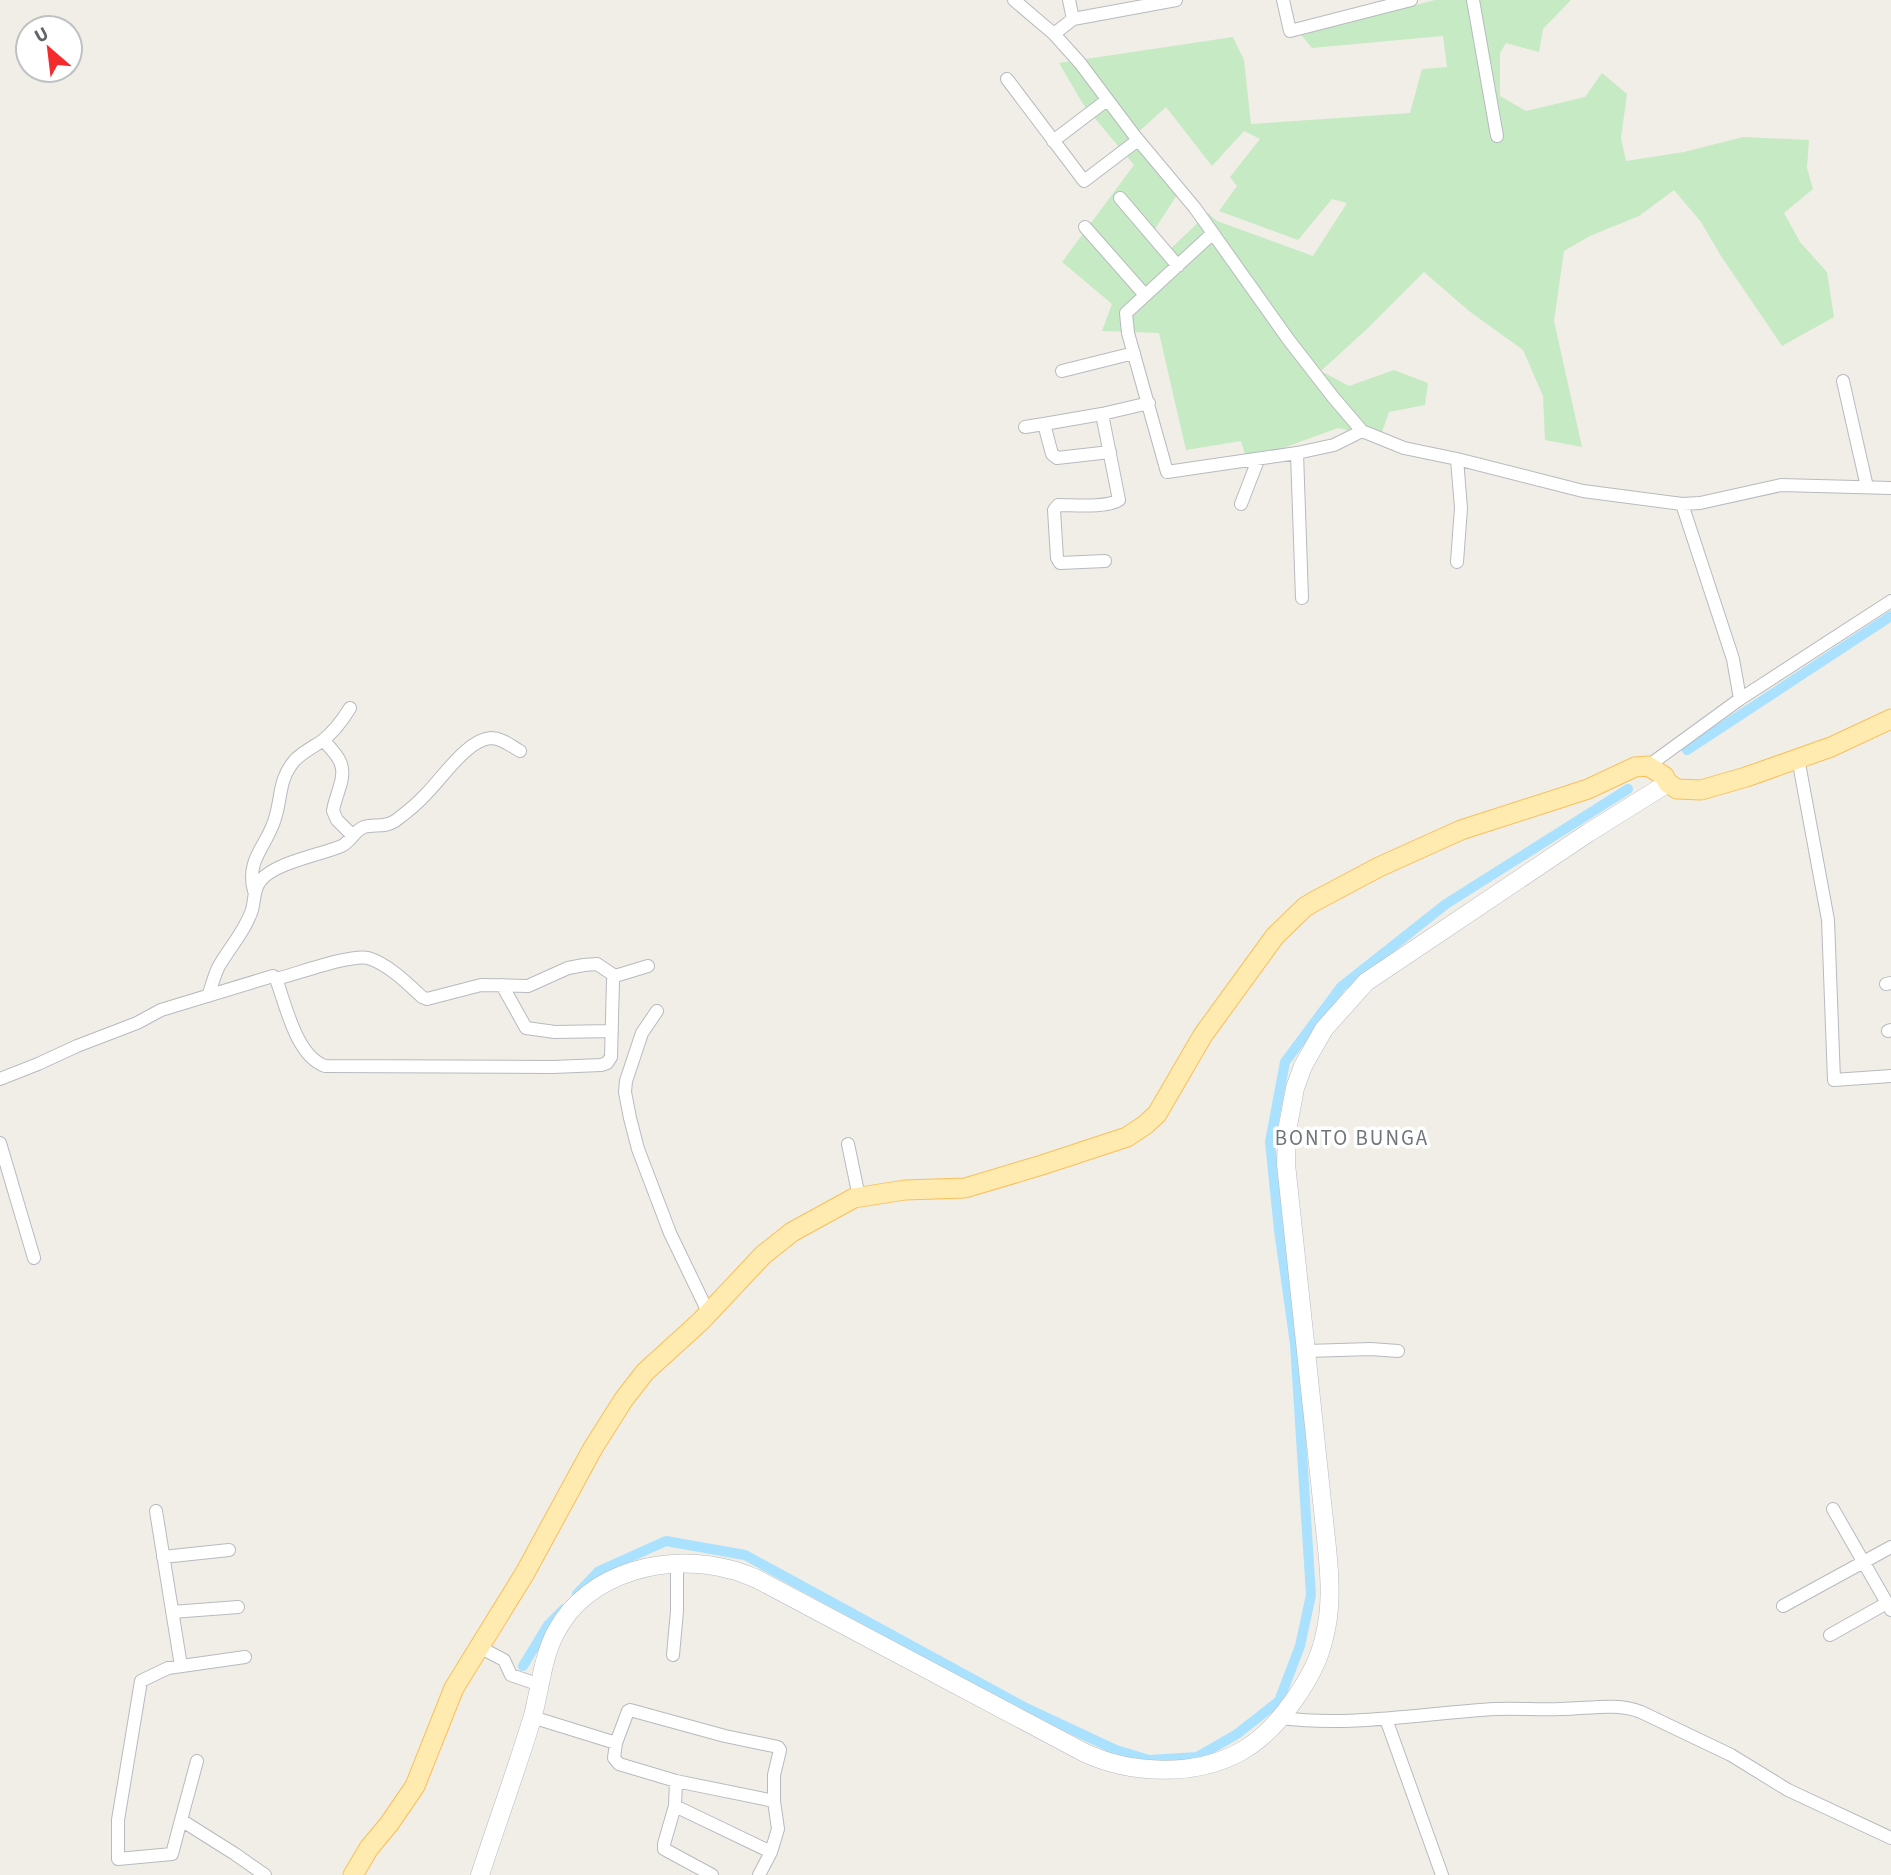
<svg xmlns="http://www.w3.org/2000/svg" width="1891" height="1875" viewBox="0 0 1891 1875" font-family="'Source Sans 3',sans-serif">
  <style>
    .green { fill: #c6eac3; fill-rule: evenodd }
    .lines { fill: none; stroke-linecap: round; stroke-linejoin: round }
    .canal { stroke: #aae1ff; stroke-width: 10 }
    .street-casing { stroke: #b7babe; stroke-width: 14 }
    .secondary-casing { stroke: #b5bbbf; stroke-width: 19 }
    .primary-casing { stroke: #fabf58; stroke-width: 21 }
    .street { stroke: #fff; stroke-width: 12 }
    .secondary { stroke: #fff; stroke-width: 18 }
    .primary { stroke: #ffebaf; stroke-width: 19 }
    .labels { text-anchor: middle; stroke-width: 7; stroke-linejoin: round; paint-order: stroke }
    .quarter-label { font-size: 21px; letter-spacing: 2px; fill: #6f767a; stroke: #fff }
  </style>
  <rect width="100%" height="100%" fill="#f1eee7"/>
  <path class="green" d="M 1435,0 L 1571,0 L 1543,29 L 1539,52 L 1506,43 L 1500,53 L 1500,96 L 1526,111 L 1585,97 L 1602,73 L 1627,94 L 1621,138 L 1626,161 L 1684,152 L 1743,137 L 1809,140 L 1807,168 L 1813,189 L 1784,213 L 1800,242 L 1827,272 L 1834,317 L 1782,346 L 1721,256 L 1701,222 L 1674,190 L 1639,216 L 1590,236 L 1564,251 L 1554,321 L 1582,447 L 1545,440 L 1543,396 L 1523,350 L 1469,311 L 1424,272 L 1368,328 L 1321,371 L 1349,386 L 1394,370 L 1428,383 L 1425,405 L 1389,412 L 1380,438 L 1338,428 L 1247,461 L 1241,441 L 1186,450 L 1159,333 L 1102,331 L 1112,304 L 1062,262 L 1134,165 L 1083,104 L 1059,63 L 1233,37 L 1244,60 L 1251,124 L 1410,113 L 1422,69 L 1447,67 L 1443,36 L 1312,48 L 1301,35 ZM 1166,107 L 1212,166 L 1244,131 L 1260,139 L 1230,177 L 1237,186 L 1219,211 L 1298,240 L 1332,199 L 1347,203 L 1313,256 L 1217,221 L 1208,213 L 1163,256 L 1148,240 L 1180,190 L 1134,136 Z"/>
  <g class="lines">
    <path class="canal" d="M 1687,750 L 1891,616
      M 577,1594 L 599,1571 L 666,1541 L 745,1555 L 1024,1707 L 1116,1750 L 1149,1760 L 1197,1757 L 1237,1734 L 1279,1701 L 1300,1646 L 1311,1595 L 1295,1344 L 1279,1230 L 1270,1142 L 1285,1062 L 1341,987 L 1446,904 L 1628,789
      M 523,1666 L 548,1625 L 564,1609"/>
    <g class="street-casing">
      <path id="street" d="M 1014,0 L 1054,34 L 1080,63 L 1134,135 L 1195,208 L 1288,339 L 1333,397 L 1362,431 L 1404,448 L 1457,459 L 1583,491 L 1682,504 L 1700,503 L 1781,485 L 1891,488
        M 1069,0 L 1073,19
        M 1283,0 L 1290,31 L 1411,0
        M 1473,0 L 1497,136
        M 1054,34 L 1073,19 L 1176,0
        M 1007,79 L 1084,181 L 1138,140
        M 1053,141 L 1107,100
        M 1120,198 L 1178,266
        M 1085,227 L 1145,295
        M 1213,233 L 1126,313 L 1128,333 L 1167,472 L 1297,453 L 1334,445 L 1362,431
        M 1062,371 L 1134,353
        M 1843,381 L 1867,487
        M 1102,414 L 1119,500 C 1106,508 1075,505 1058,505 L 1054,510 L 1057,558 L 1060,563 L 1105,561
        M 1025,427 L 1044,424
        M 1110,452 L 1057,458 L 1052,454 L 1044,424 L 1102,414 L 1149,403
        M 1297,453 L 1302,598
        M 1457,459 L 1461,508 L 1457,562
        M 1241,504 L 1258,460
        M 1682,504 L 1733,659 L 1740,699
        M 323,740 C 338,756 348,765 339,789 C 337,797 334,803 333,811 L 337,820 L 353,836
        M 1798,758 L 1828,920 L 1834,1080 L 1891,1076
        M 1648,766 L 1740,699 L 1891,601
        M 254,891 C 245,858 269,845 276,815 C 282,793 279,779 295,760 C 303,752 313,747 322,741 C 334,732 342,721 350,708
        M 276,979 C 297,974 350,954 368,958 C 388,964 407,983 422,997 L 427,999 L 481,985 L 528,986 L 568,968 L 584,965 L 597,964 L 615,976
        M 1886,984 L 1891,983
        M 502,985 L 526,1028 L 555,1032 L 612,1031
        M 208,996 C 212,986 214,975 219,966 C 230,947 245,931 252,910 C 255,900 253,889 261,880 C 275,863 319,855 339,847 C 350,844 353,831 364,827 C 375,824 384,828 395,821 C 406,813 418,803 427,793 C 443,777 468,739 491,738 C 502,738 511,746 520,751
        M 657,1011 L 642,1033 L 626,1081 L 625,1092 L 630,1118 L 638,1149 L 670,1233 L 709,1314
        M 1888,1031 L 1891,1030
        M 0,1079 L 38,1064 L 77,1046 L 137,1023 L 161,1010 L 273,976 L 276,979 C 286,1005 296,1056 325,1066 L 553,1067 L 601,1065 L 607,1063 L 611,1057 L 613,980 L 615,976 L 648,966
        M 0,1143 L 34,1258
        M 848,1144 L 859,1197
        M 1307,1351 L 1371,1349 L 1398,1351
        M 1833,1509 L 1891,1610
        M 156,1511 L 181,1666
        M 163,1557 L 229,1550
        M 1783,1606 L 1891,1547
        M 172,1612 L 238,1607
        M 1830,1635 L 1887,1603
        M 479,1647 L 504,1660 L 511,1675 L 540,1685
        M 673,1655 L 677,1611 L 677,1564
        M 532,1717 L 616,1743 L 628,1711 L 630,1710 L 725,1736 L 778,1747 L 780,1750 L 774,1775 L 774,1801 L 676,1781 L 619,1764 L 614,1758 L 616,1743
        M 1281,1718 C 1353,1727 1424,1713 1496,1709 C 1518,1708 1539,1710 1561,1709 C 1587,1709 1617,1702 1641,1712 L 1731,1755 L 1788,1790 L 1891,1838
        M 1386,1719 L 1442,1875
        M 197,1761 L 181,1820 L 235,1854 L 265,1875
        M 676,1781 L 675,1806 L 664,1844 L 664,1849 L 712,1875
        M 675,1806 L 771,1852
        M 181,1820 L 172,1854 L 118,1859 L 118,1820 L 141,1681 L 168,1668 L 245,1657
        M 759,1875 L 771,1852 L 778,1829 L 774,1801"/>
    </g>
    <g class="secondary-casing">
      <path id="secondary" d="M 480,1875 C 497,1823 516,1771 532,1719 C 540,1691 542,1658 556,1632 C 588,1571 669,1552 732,1570 C 741,1572 749,1576 757,1579 L 1085,1753 C 1131,1774 1194,1777 1240,1752 C 1262,1740 1280,1720 1294,1700 C 1307,1682 1319,1661 1324,1638 C 1332,1608 1330,1578 1327,1548 L 1286,1164 L 1287,1131 L 1295,1088 L 1303,1066 L 1324,1029 L 1366,982 L 1588,833 L 1668,783"/>
    </g>
    <g class="primary-casing">
      <path id="primary" d="M 353,1875 L 369,1848 L 389,1824 L 415,1786 L 454,1688 L 525,1573 L 593,1448 L 624,1399 L 645,1372 L 701,1321 L 763,1255 L 792,1232 L 854,1198 L 905,1190 L 965,1188 L 1042,1165 L 1127,1137 L 1145,1125 L 1157,1114 L 1203,1035 L 1275,936 L 1305,907 L 1315,901 L 1379,867 L 1461,830 L 1588,789 L 1635,767 L 1648,766 L 1664,776 L 1668,783 L 1677,789 L 1701,790 L 1746,777 L 1831,747 L 1891,719"/>
    </g>
    <use href="#street" class="street"/>
    <use href="#secondary" class="secondary"/>
    <use href="#primary" class="primary"/>
  </g>
  <g class="labels">
    <g class="quarter-label">
      <text x="1352" y="1145">BONTO BUNGA</text>
    </g>
  </g>
  <g transform="translate(49 49) rotate(332)"><circle r="33" fill="#ffffff" stroke="#bfc1c3" stroke-width="2"/>
  <path d="M0-5L12 26L0 18L-12 26Z" fill="#f42b2d"/>
  <text y="-10" font-size="19" font-weight="bold" text-anchor="middle" fill="#5e6468">U</text>
  </g>
</svg>
